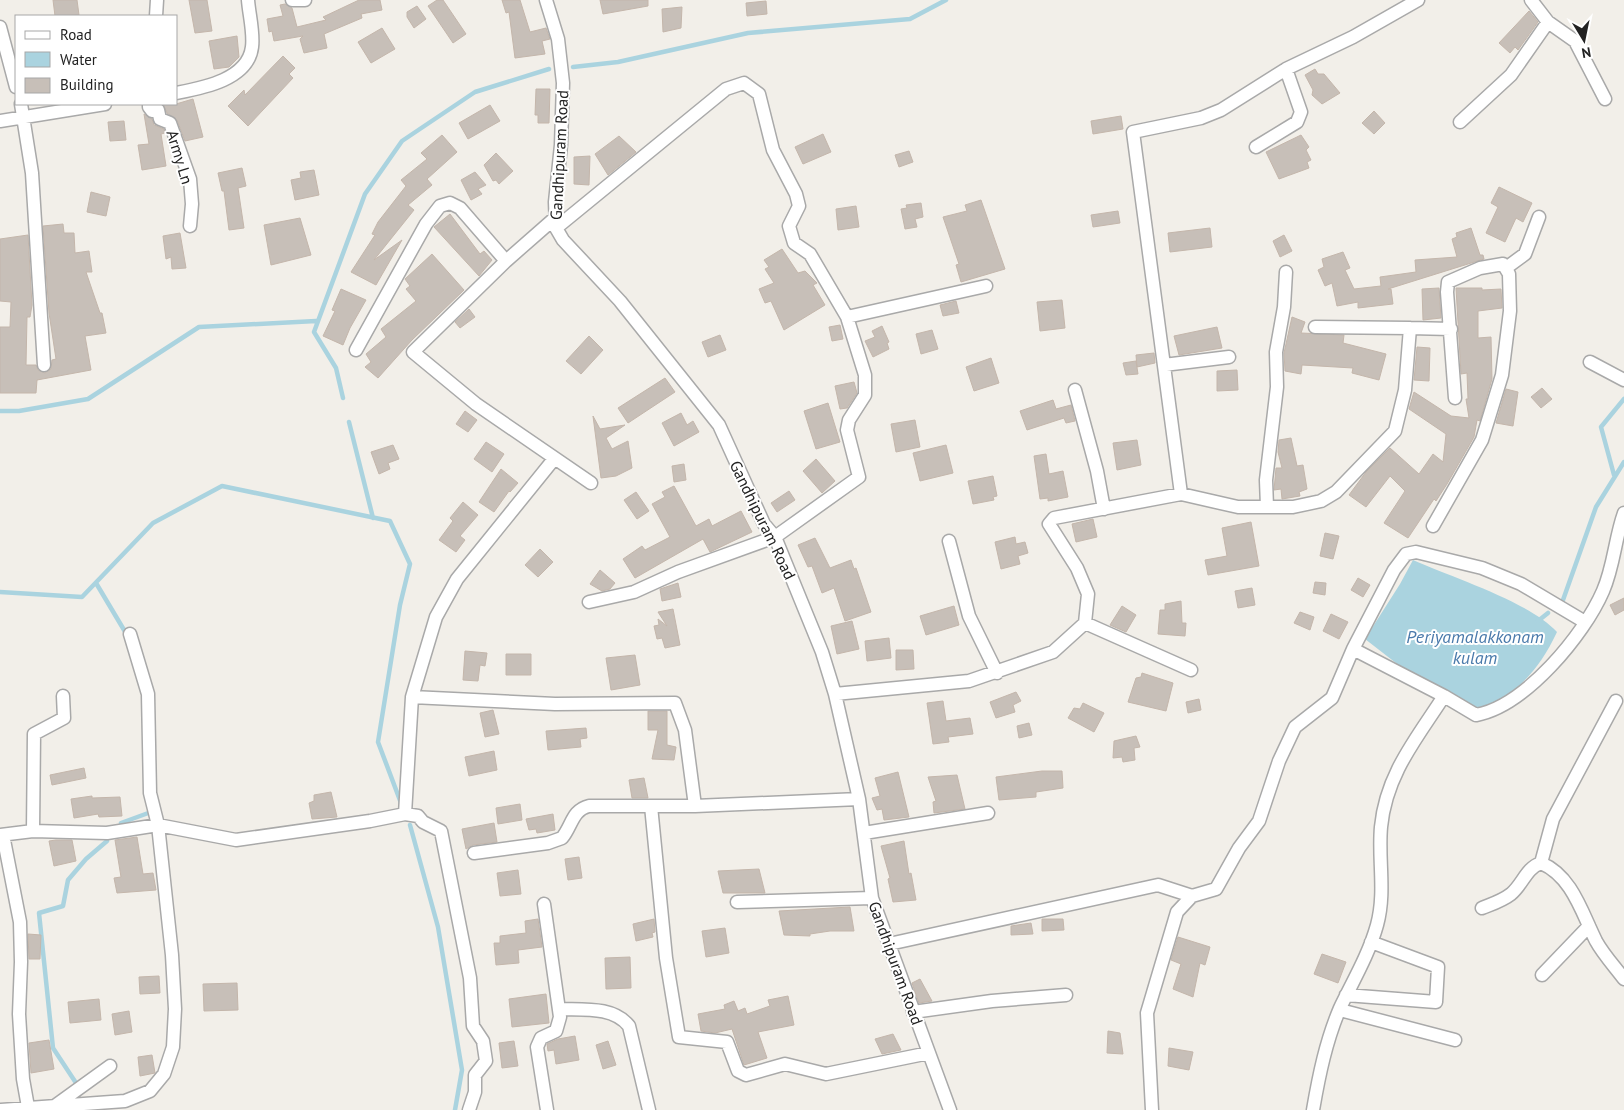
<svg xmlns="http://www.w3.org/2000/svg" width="1624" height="1110" viewBox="0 0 1624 1110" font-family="'PT Sans',sans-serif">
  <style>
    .water { fill: #aad3df }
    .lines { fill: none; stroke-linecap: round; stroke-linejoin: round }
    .stream { stroke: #aad3df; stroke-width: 4.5 }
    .building { fill: #c7bfb8; stroke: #c4b6ab }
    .street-casing { stroke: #a9a9a9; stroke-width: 15 }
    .street { stroke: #fff; stroke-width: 12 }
    .labels { text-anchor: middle; stroke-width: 4; stroke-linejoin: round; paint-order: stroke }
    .street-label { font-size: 16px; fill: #222; stroke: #fff }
    .water-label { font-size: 18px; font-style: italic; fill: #4a7aab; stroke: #fff }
  </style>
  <rect width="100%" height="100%" fill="#f2efe9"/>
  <path class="water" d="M 1413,560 C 1453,578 1528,601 1557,632 C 1538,672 1518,692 1479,712 L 1414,677 L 1365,639 L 1400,584 Z"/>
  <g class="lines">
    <path class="stream" d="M 573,67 L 618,62 L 748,33 L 910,19 L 946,0
      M 343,398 L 336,368 L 314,332 L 365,194 L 402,141 L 475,92 L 549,69
      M 0,411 L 19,411 L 88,399 L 199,327 L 316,321
      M 349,422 L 373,518
      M 1614,475 L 1601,427 L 1624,399
      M 96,583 L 127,635
      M 0,592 L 82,597 L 153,523 L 222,486 L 390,521 L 410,564 L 400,605 L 378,742 L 401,803
      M 1563,600 L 1596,507 L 1624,462
      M 1538,621 L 1548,613
      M 121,823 L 151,812
      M 410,825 L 438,927 L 462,1070 L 455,1110
      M 78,1086 L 53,1048 L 39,913 L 63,906 L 68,880 L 86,859 L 107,841"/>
  </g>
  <path class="building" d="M 53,0 L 77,0 L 79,15 L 55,16 Z
    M 189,0 L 207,0 L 212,31 L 195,33 Z
    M 359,0 L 380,0 L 382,10 L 361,14 L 362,18 L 324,34 L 327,48 L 304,53 L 300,39 L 303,36 L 274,41 L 272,31 L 269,32 L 267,19 L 283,16 L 280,5 L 285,4 L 292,8 L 297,27 L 326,20 L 323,17 Z
    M 437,0 L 443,0 L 466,34 L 453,43 L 428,6 Z
    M 502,0 L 520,0 L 530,32 L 546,28 L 550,39 L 542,41 L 545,54 L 515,58 L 509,12 L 506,13 Z
    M 600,0 L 648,0 L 648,6 L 603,14 Z
    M 766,1 L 767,14 L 747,16 L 746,3 Z
    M 417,6 L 426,19 L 414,28 L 407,17 L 407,12 Z
    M 682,7 L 681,28 L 663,32 L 662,9 Z
    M 1529,11 L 1538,22 L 1518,50 L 1515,47 L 1510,53 L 1499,43 Z
    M 382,28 L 395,49 L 371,63 L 358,42 Z
    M 237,36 L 239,57 L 229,67 L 214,69 L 209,41 Z
    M 283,56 L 295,68 L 289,74 L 293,78 L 248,126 L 228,106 L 244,90 L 245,95 Z
    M 1315,69 L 1318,74 L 1324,74 L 1340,93 L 1322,104 L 1312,95 L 1313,90 L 1305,75 Z
    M 536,89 L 550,89 L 549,123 L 538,123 L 538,115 L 535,115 Z
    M 193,99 L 203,137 L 185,141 L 177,120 L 167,113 L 163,104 L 176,104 Z
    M 490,105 L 500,121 L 468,139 L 459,123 Z
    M 1374,111 L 1385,123 L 1374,134 L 1362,123 Z
    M 144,114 L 152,119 L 154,125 L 164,129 L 165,133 L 161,134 L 166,166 L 142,170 L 138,145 L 149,144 Z
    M 1121,116 L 1123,129 L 1093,134 L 1091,121 Z
    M 124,121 L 126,140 L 110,141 L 108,122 Z
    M 823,134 L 831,152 L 803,164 L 795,147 Z
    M 442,135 L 457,152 L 427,179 L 432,185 L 408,205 L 414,210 L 374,260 L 402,240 L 376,285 L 351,272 L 375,235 L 372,234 L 378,222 L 406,186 L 401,180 L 427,159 L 421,153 Z
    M 1301,135 L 1309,147 L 1306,150 L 1311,160 L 1307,162 L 1309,168 L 1279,179 L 1266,152 Z
    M 619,136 L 636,152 L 608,175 L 595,154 Z
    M 909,151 L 913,162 L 899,167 L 895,155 Z
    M 496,153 L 513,171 L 499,184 L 496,180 L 493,181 L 484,165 Z
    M 590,156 L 589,185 L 574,184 L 574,157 Z
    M 242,168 L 246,186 L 238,188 L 244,228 L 229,230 L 224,191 L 222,191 L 218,173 Z
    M 314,170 L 319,195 L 295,200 L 291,180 L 301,178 L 300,172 Z
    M 475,172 L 486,185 L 478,189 L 482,194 L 471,200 L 461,180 Z
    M 1499,187 L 1532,203 L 1523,222 L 1516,218 L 1505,242 L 1486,233 L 1498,207 L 1491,203 Z
    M 91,192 L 110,197 L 106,216 L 87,212 Z
    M 981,200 L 1005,269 L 961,282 L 956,265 L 959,264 L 943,217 L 967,211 L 965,205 Z
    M 921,203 L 923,217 L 915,219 L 917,227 L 905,229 L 901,209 L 907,208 L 906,205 Z
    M 856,206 L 859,227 L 838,230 L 836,209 Z
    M 1118,211 L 1120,223 L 1093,227 L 1091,215 Z
    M 450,214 L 480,254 L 484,251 L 492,260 L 479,276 L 434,227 Z
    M 300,218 L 311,255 L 271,265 L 264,225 Z
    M 63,224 L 64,233 L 74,233 L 75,253 L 89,251 L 92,272 L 86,272 L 100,313 L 102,313 L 106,333 L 85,336 L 91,370 L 37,380 L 36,393 L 0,393 L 0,327 L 10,327 L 11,302 L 0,301 L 0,239 L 28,235 L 32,305 L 30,317 L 27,317 L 26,365 L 36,365 L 38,370 L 45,373 L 51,369 L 52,360 L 56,359 L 49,313 L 43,226 Z
    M 1210,228 L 1212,247 L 1170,252 L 1168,233 Z
    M 1471,228 L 1480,255 L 1483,255 L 1484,259 L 1388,289 L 1391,289 L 1393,304 L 1358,308 L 1358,302 L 1337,306 L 1332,283 L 1325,286 L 1318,270 L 1324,267 L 1322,259 L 1343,252 L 1350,268 L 1345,270 L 1354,289 L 1381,286 L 1380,277 L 1416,272 L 1415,260 L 1457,257 L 1452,239 L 1457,237 L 1456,233 Z
    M 180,233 L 186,268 L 172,269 L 171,257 L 166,259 L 163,236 Z
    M 1284,235 L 1292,251 L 1280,257 L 1273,241 Z
    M 782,249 L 798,273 L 805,271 L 817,283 L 813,285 L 825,305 L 784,330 L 771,301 L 765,303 L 759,289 L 774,283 L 765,269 L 769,267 L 764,260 Z
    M 432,254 L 464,290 L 412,340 L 378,378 L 365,367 L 371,362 L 366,354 L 386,337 L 381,329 L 416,301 L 406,289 L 410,286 L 405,279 Z
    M 1439,288 L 1441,318 L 1423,320 L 1422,289 Z
    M 1456,288 L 1482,288 L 1482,290 L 1501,289 L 1502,308 L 1478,311 L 1478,338 L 1491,337 L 1492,379 L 1480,421 L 1477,420 L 1474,437 L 1447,484 L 1436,501 L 1434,499 L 1408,538 L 1384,523 L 1405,491 L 1390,476 L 1366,507 L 1349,495 L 1366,472 L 1390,448 L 1419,474 L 1433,454 L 1443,462 L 1446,434 L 1409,409 L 1414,392 L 1451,416 L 1469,418 L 1466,399 L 1468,399 L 1467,373 L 1461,374 Z
    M 341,289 L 366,300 L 350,328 L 343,345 L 323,336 L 335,311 L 332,310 Z
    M 1062,300 L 1065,328 L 1040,331 L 1037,302 Z
    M 956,301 L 959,313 L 943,316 L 940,305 Z
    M 469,309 L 475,317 L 460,328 L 455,322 Z
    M 1292,317 L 1305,322 L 1301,333 L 1344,335 L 1343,343 L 1386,354 L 1379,380 L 1352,373 L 1353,368 L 1302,365 L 1301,374 L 1285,371 L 1284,353 Z
    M 840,325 L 843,339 L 832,341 L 829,327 Z
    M 882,326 L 889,342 L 887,343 L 889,349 L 873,357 L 865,341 L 875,337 L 872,331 Z
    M 1217,327 L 1222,348 L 1179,355 L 1174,336 Z
    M 932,330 L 938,349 L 921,354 L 916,334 Z
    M 720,335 L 726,350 L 708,357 L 702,342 Z
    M 589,336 L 603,350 L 581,374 L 566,361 Z
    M 1417,347 L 1430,348 L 1429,381 L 1414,380 Z
    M 1154,353 L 1155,363 L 1137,367 L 1136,355 Z
    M 991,358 L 999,383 L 974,391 L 966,367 Z
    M 1136,361 L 1138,374 L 1126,375 L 1123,363 Z
    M 1237,370 L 1238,390 L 1217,391 L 1217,371 Z
    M 665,378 L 675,392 L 628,423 L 618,408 Z
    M 854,382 L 857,393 L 847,408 L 840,409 L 835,386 Z
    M 1542,388 L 1552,399 L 1541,408 L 1531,397 Z
    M 1506,389 L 1518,392 L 1513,426 L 1496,423 Z
    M 1053,400 L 1056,409 L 1071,405 L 1075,421 L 1066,423 L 1064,418 L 1027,430 L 1020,411 Z
    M 828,403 L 840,442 L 816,449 L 804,411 Z
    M 465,411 L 477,420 L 468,432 L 456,424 Z
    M 681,413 L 687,425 L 693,421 L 699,432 L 674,446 L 662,423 Z
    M 593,416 L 600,429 L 625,425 L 606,438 L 612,449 L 628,441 L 632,468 L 616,476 L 601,478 Z
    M 915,420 L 920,447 L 896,452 L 891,424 Z
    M 1291,438 L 1297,466 L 1303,465 L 1307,489 L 1299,492 L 1300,496 L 1282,499 L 1281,489 L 1274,490 L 1276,468 L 1282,468 L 1278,452 L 1279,440 Z
    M 1137,440 L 1141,465 L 1117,470 L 1113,443 Z
    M 486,442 L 504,454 L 492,472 L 474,459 Z
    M 393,445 L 399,459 L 388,463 L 390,469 L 379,474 L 371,452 Z
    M 946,445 L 953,473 L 920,481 L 913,453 Z
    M 1046,454 L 1049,474 L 1063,471 L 1068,497 L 1048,501 L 1048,498 L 1040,499 L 1034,456 Z
    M 816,459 L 835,481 L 822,493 L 803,471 Z
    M 684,464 L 686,480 L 674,482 L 672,466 Z
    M 501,469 L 518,483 L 510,492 L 509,491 L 494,512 L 479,502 Z
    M 993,476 L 997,496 L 993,497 L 994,500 L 973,504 L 968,481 Z
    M 674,486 L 696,526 L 709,519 L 712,526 L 741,511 L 752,532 L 710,552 L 703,539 L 635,578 L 623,559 L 642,546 L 645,550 L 670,537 L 652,504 L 665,497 L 662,492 Z
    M 789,491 L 795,500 L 777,512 L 771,503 Z
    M 636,492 L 649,511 L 637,519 L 624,500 Z
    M 463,502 L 478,515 L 460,536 L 465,540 L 456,552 L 439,540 L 453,521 L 450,518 Z
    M 1093,519 L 1097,537 L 1076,542 L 1072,524 Z
    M 1251,522 L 1259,566 L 1208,575 L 1205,560 L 1227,556 L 1222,528 Z
    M 1325,533 L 1339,536 L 1333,559 L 1320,556 Z
    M 1015,537 L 1016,544 L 1025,542 L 1028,553 L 1018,556 L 1020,564 L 1001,569 L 995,542 Z
    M 815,538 L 830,568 L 851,560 L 854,569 L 856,568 L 871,612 L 845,621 L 834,588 L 822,593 L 812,566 L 808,567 L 798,545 Z
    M 540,549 L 553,562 L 538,577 L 525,565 Z
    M 600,570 L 615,583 L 610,589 L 602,591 L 590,584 Z
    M 1358,578 L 1370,585 L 1363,597 L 1351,590 Z
    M 1315,582 L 1326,583 L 1325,595 L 1313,593 Z
    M 678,583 L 681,597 L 662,601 L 660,589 Z
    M 1252,588 L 1255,605 L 1238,608 L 1235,591 Z
    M 1624,598 L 1624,610 L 1615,615 L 1610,605 Z
    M 1181,601 L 1182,623 L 1186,623 L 1185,636 L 1158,634 L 1160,610 L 1165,610 L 1165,604 Z
    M 954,606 L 959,625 L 926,635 L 920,616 Z
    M 1122,606 L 1136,615 L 1126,632 L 1110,625 Z
    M 673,609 L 680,645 L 665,648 L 662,638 L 657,639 L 654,626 L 659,625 L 658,619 L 667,626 L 658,612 Z
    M 1300,612 L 1314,617 L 1310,630 L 1294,623 Z
    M 1331,614 L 1348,622 L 1339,639 L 1323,631 Z
    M 852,621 L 859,649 L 837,654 L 831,626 Z
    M 889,638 L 891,658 L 867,661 L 865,641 Z
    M 896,650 L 913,650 L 914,669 L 896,670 Z
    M 465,651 L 487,653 L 485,666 L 480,665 L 478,681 L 463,680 Z
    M 506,654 L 531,654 L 531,675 L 506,675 Z
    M 635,655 L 640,685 L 611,690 L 606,658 Z
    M 1142,673 L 1173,683 L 1166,711 L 1128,702 L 1136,678 L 1141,677 Z
    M 1016,692 L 1021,701 L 1013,705 L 1015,712 L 996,718 L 990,702 Z
    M 1199,699 L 1201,710 L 1188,713 L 1186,702 Z
    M 943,701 L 946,721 L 970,718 L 973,734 L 948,737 L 949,742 L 933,744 L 927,703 Z
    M 1083,703 L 1104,713 L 1094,732 L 1068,718 L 1074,708 L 1080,709 Z
    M 493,710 L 499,734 L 485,737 L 480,713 Z
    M 648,711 L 667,711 L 667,745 L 676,747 L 674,760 L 652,759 L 658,730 L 648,730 Z
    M 1029,723 L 1032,735 L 1019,738 L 1017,726 Z
    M 586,728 L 587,738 L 580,739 L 581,747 L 548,750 L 546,731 Z
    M 1136,736 L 1140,747 L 1134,748 L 1135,760 L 1123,762 L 1122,757 L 1113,758 L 1114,741 Z
    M 494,751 L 497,770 L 469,776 L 465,757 Z
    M 84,768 L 86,778 L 52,785 L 50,775 Z
    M 1042,771 L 1062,771 L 1063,788 L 1036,792 L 1036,797 L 999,800 L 996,777 Z
    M 898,772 L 909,817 L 884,820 L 882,809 L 877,810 L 872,798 L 880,796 L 875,778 Z
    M 957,775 L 965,809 L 934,813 L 933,802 L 936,801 L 928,777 Z
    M 644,778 L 648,798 L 632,798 L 629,780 Z
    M 331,792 L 337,817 L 312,819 L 309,803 L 314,801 L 314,795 Z
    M 92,796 L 92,798 L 120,797 L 122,816 L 99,817 L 98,814 L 74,818 L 71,799 Z
    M 520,804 L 522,820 L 498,824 L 496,808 Z
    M 553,814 L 555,830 L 537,833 L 536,829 L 529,830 L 526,819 Z
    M 494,823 L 497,842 L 473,845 L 466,849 L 462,829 Z
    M 137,837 L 143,874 L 153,873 L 156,890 L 117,893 L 114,878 L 121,877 L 115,840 Z
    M 56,840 L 72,840 L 76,861 L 54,866 L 49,841 Z
    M 904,841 L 909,874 L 911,873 L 916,900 L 893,902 L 888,879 L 890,878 L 881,846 Z
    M 579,857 L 582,878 L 568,880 L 565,859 Z
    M 759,869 L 765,893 L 723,893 L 718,871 Z
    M 518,870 L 521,894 L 500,896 L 497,873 Z
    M 850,907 L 854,931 L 830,931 L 810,934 L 810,936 L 784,935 L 779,911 Z
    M 538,919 L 542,947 L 518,950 L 519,963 L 496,965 L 494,943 L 500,943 L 500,936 L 526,933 L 525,921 Z
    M 654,919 L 655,932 L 652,933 L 653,937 L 636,941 L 633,924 Z
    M 1042,919 L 1063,919 L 1064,930 L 1042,931 Z
    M 1031,923 L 1033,934 L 1011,935 L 1011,926 Z
    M 725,928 L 729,953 L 706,957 L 702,931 Z
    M 28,934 L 41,935 L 40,959 L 29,959 Z
    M 1178,937 L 1210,947 L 1205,965 L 1200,963 L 1193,997 L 1173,989 L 1181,964 L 1171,960 Z
    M 1322,954 L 1346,962 L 1338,983 L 1314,974 Z
    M 630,957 L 631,988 L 606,989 L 605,958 Z
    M 159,976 L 160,993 L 140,994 L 139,977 Z
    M 920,979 L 932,1001 L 919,1003 L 912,983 Z
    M 237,983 L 238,1010 L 204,1011 L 203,984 Z
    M 546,994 L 549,1023 L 512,1027 L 509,999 Z
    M 788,996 L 794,1025 L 758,1032 L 767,1058 L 744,1065 L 732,1029 L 715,1033 L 701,1031 L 698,1014 L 725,1009 L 724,1005 L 734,1001 L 738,1011 L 745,1008 L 747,1014 L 770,1006 L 768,1000 Z
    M 99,999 L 101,1020 L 70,1023 L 68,1002 Z
    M 129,1011 L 132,1032 L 115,1035 L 112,1014 Z
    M 1108,1031 L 1120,1033 L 1123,1054 L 1107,1053 Z
    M 893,1034 L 901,1050 L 882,1054 L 875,1039 Z
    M 575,1036 L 579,1060 L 556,1064 L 554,1050 L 548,1051 L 547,1044 L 558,1039 Z
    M 49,1040 L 54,1069 L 31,1073 L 29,1043 Z
    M 514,1041 L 518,1066 L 502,1068 L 499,1043 Z
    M 608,1041 L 616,1065 L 603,1069 L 596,1045 Z
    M 1169,1048 L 1193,1052 L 1189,1070 L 1168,1066 Z
    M 152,1055 L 155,1073 L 140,1076 L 138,1057 Z"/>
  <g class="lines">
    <g class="street-casing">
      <path id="street" d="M 292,0 L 305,0
        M 546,0 L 558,39 L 563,83 L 561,145 L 555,202 L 556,228 L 563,240 L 620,301 L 719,425 L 764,524 L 775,537 L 822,652 L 835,694 L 859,799 L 872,898 L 950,1110
        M 1531,0 L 1548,22 L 1575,41 L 1605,99
        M 156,16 L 157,0
        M 0,27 L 16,87
        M 176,93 C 202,88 248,80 252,47 C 254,33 249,14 248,0
        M 21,104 L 32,173 L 44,365
        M 149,104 L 149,107 L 152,111 L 158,110 L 160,119 L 170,123 L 190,179 L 192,204 L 190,226
        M 0,121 L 105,104
        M 1460,122 L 1511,75 L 1548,22
        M 1256,147 L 1297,122 L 1301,112 L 1286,69
        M 555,218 L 506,261 L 413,352 L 476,404 L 591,483
        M 556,228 L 726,89 L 744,83 L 759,94 L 773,150 L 796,194 L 799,206 L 789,226 L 794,243 L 810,254 L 847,317 L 986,286
        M 1506,268 L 1525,254 L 1539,217
        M 1410,328 L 1451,329
        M 356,350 L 426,224 L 440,206 L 450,203 L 460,208 L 506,261
        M 1590,362 L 1624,380
        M 1164,365 L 1229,357
        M 1075,390 L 1097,471 L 1104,509
        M 1181,494 L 1238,507 L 1293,507 L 1321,501 L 1336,492 L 1395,431 L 1405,390 L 1410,328 L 1315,327
        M 1267,507 L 1266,480 L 1277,387 L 1276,352 L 1284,307 L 1286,272
        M 1433,526 L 1482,440 L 1502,375 L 1510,311 L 1509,274 L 1503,264 L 1480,268 L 1448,282 L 1447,292 L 1455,398
        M 949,541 L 969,616 L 997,673
        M 589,602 L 634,592 L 678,572 L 775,537 L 859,477 L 847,430 L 849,420 L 865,395 L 865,375 L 847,317
        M 1085,623 L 1191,670
        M 1353,649 L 1444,696
        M 835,694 L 969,681 L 1053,652 L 1085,623 L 1088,594 L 1077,568 L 1049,524 L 1054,518 L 1181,494 L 1133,132 L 1201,118 L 1221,110 L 1286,69 L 1353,37 L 1418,0
        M 412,697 L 436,617 L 457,579 L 554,459
        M 651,806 L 666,958 L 679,1037 L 727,1042 L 738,1071 L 746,1075 L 785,1064 L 826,1074 L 929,1053
        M 405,814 L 418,816 L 423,822 L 441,831 L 470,978 L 473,1026 L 483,1041 L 486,1061 L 475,1075 L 475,1092 L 469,1110
        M 33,831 L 34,734 L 64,718 L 63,696
        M 864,833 L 988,813
        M 0,835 L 33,831 L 107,833 L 158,825 L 236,840 L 370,821 L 405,814 L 412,697 L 555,704 L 675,703 L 685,730 L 695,806 L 859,799
        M 3,835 L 20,922 L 21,962 L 19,1014 L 23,1079 L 28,1107
        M 474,853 L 548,843 L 562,838 C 572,826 572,810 589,806 L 695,806
        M 1541,863 L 1553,819 L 1616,701
        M 737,902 L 872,898
        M 544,904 L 560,1017 L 556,1031 L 541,1038 L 537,1047 L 547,1110
        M 1482,908 C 1492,904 1502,901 1511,894 C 1523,884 1526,868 1541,863 C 1572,876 1582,913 1596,941 C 1603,954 1615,967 1624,979
        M 889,944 L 1158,885 L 1192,896 L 1216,889 L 1239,848 L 1259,821 L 1279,761 L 1295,727 L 1332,698 L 1353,649 L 1394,570 L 1406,554 L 1416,552 L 1482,568 L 1521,584 L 1585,622
        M 1542,975 L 1589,926
        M 1346,995 L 1436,1002 L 1438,967 L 1371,942
        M 559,1009 C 583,1010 613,1006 629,1026 L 649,1110
        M 1340,1010 L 1455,1040
        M 913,1012 L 992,1001 L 1066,995
        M 56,1105 L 110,1066
        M 1,1110 L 125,1101 L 150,1091 L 164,1074 L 173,1047 L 175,1009 L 172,955 L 158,825 L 150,793 L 148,694 L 130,634
        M 1152,1110 L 1147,1013 L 1177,912 L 1192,896
        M 1313,1110 C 1319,1075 1326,1041 1340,1008 C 1353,981 1369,954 1377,925 C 1386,892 1378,860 1381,827 C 1386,774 1417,738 1444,696 L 1476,715 C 1525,706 1584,635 1603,591 C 1614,566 1615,538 1624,513"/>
    </g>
    <use href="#street" class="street"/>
  </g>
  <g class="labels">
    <g class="street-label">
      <text transform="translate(559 155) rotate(-87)" y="6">Gandhipuram Road</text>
      <text transform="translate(180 157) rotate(73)" y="6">Army Ln</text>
      <text transform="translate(763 520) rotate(64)" y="6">Gandhipuram Road</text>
      <text transform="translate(896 963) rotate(70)" y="6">Gandhipuram Road</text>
    </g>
    <g class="water-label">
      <text x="1475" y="643">Periyamalakkonam<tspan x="1475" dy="21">kulam</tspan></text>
    </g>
  </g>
  <rect x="15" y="15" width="162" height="90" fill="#ffffff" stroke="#a7a7a7"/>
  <rect x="25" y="31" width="25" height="8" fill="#ffffff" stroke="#a7a7a7"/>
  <text x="60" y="40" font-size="15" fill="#222222">Road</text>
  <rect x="25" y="52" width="25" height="15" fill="#aad3df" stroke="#a7a7a7"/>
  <text x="60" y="65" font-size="15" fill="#222222">Water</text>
  <rect x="25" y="78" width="25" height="15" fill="#c7bfb8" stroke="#a7a7a7"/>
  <text x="60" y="90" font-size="15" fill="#222222">Building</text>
  <g transform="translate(1584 40) rotate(170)" stroke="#ffffff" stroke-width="4" paint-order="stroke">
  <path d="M0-4L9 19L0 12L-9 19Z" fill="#222222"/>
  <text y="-8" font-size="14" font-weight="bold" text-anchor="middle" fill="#222222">N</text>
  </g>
</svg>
